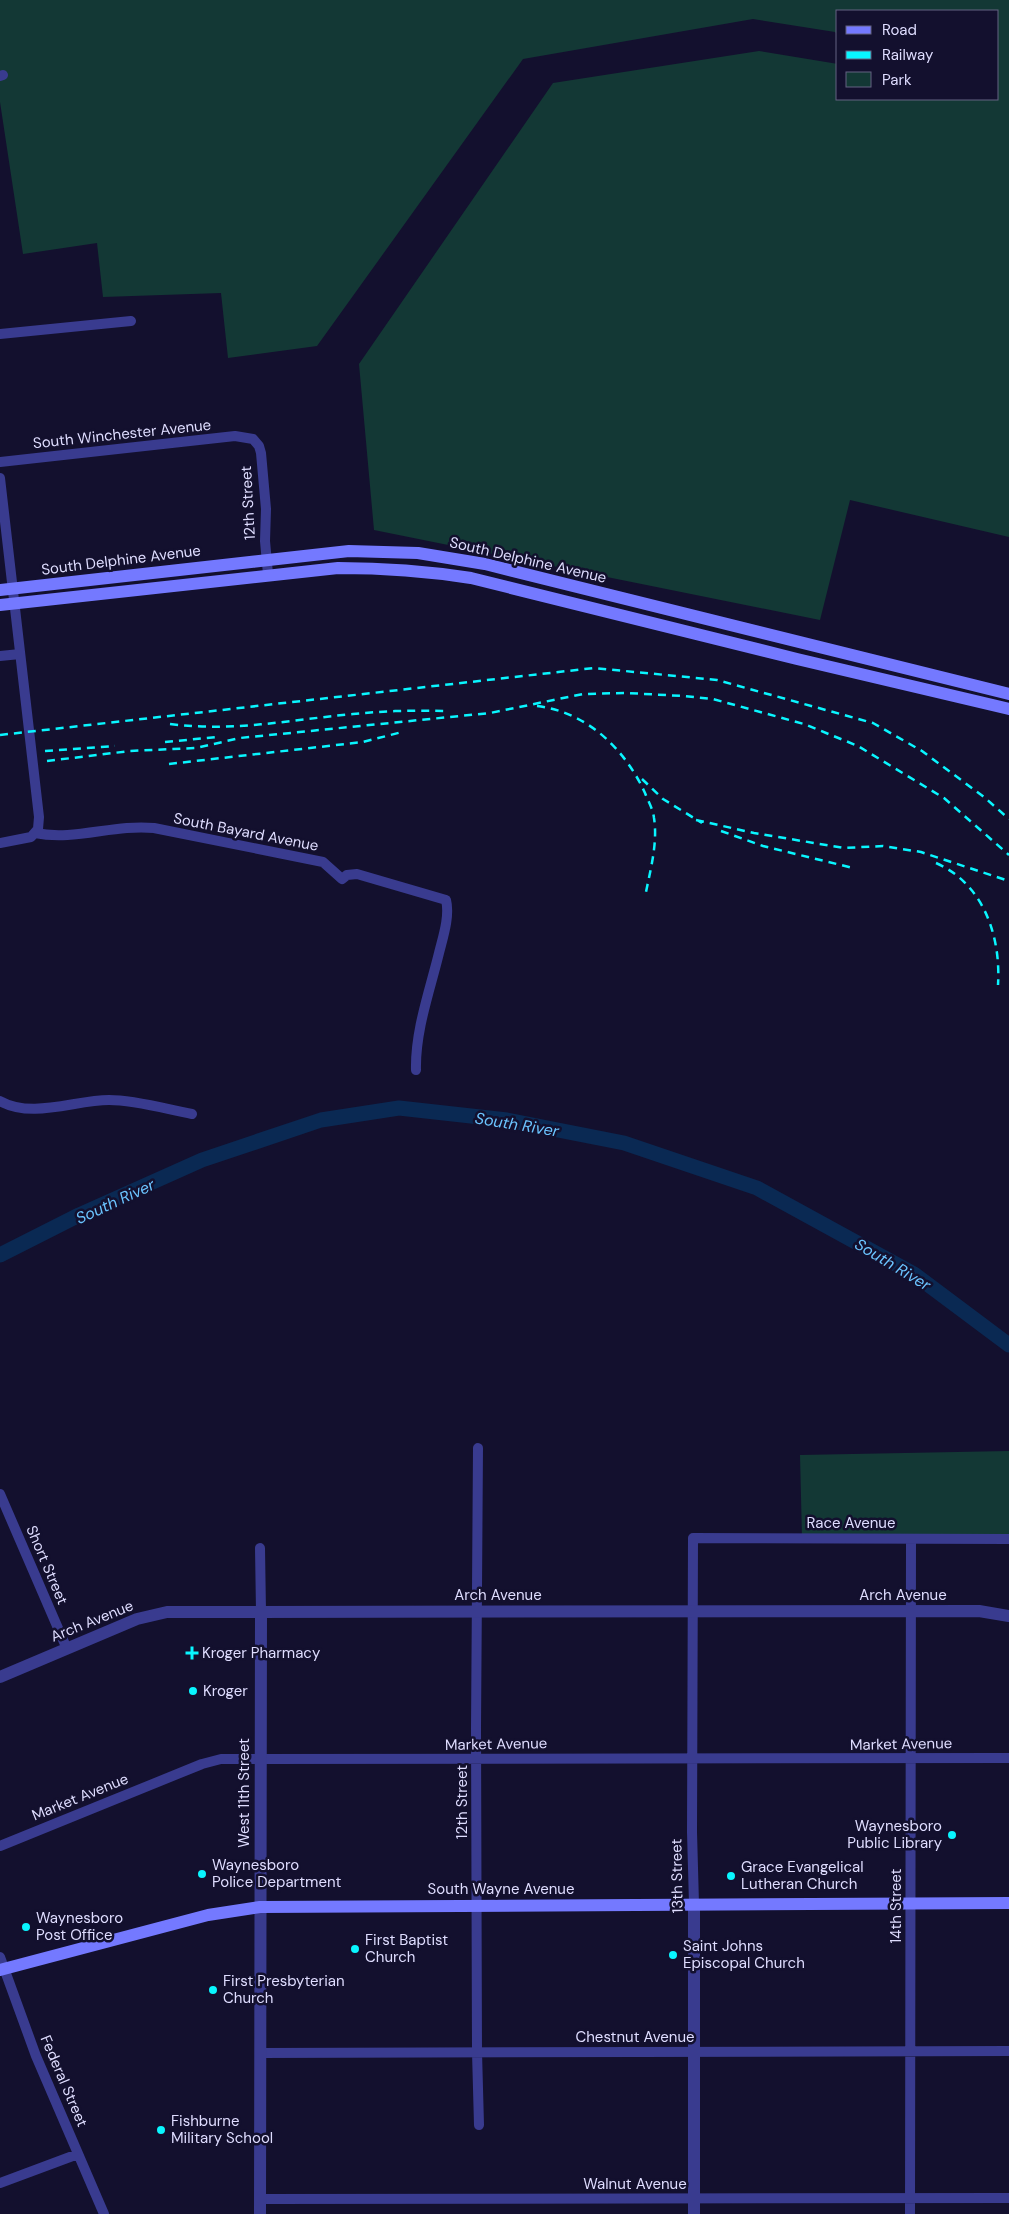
<svg xmlns="http://www.w3.org/2000/svg" width="1009" height="2214" viewBox="0 0 1009 2214" font-family="'DM Sans',sans-serif">
  <style>
    .green { fill: #133835 }
    .lines { fill: none; stroke-linecap: round; stroke-linejoin: round }
    .river { stroke: #0a2953; stroke-width: 15 }
    .minor { stroke: #393b8f; stroke-width: 10 }
    .tertiary { stroke: #393b8f; stroke-width: 12 }
    .secondary { stroke: #7479ff; stroke-width: 12 }
    .rail { stroke: #09f6ff; stroke-width: 2.5; stroke-dasharray: 8 6; stroke-linecap: butt }
    .poi-dot { fill: #09f6ff; stroke: #13102e; stroke-width: 2 }
    .labels { text-anchor: middle; stroke-width: 5; stroke-linejoin: round; paint-order: stroke }
    .street-label { font-size: 15px; fill: #dfddff; stroke: #13102e }
    .poi-label { font-size: 15px; fill: #dfddff; stroke: #13102e; text-anchor: start }
    .water-label { font-size: 16px; font-style: italic; fill: #6bc4ff; stroke: #13102e }
  </style>
  <rect width="100%" height="100%" fill="#13102e"/>
  <path class="green" d="M 0,0 L 1009,0 L 1009,537 L 850,500 L 820,620 L 374,530 L 359,364 L 553,83 L 759,51 L 838,64 L 838,99 L 998,99 L 998,11 L 838,11 L 838,36 L 835,32 L 753,19 L 523,59 L 317,346 L 228,358 L 221,293 L 103,297 L 97,243 L 23,254 L 0,102 Z
    M 1009,1451 L 1009,1534 L 802,1538 L 800,1455 Z"/>
  <g class="lines">
    <path class="river" d="M 0,1255 L 79,1215 L 202,1160 L 321,1120 L 399,1108 L 507,1120 L 624,1143 L 757,1188 L 914,1274 L 1009,1345"/>
    <path class="minor" d="M 0,76 L 3,75
      M 0,334 L 131,321
      M 0,462 L 235,436 L 253,439 L 259,446 L 261,453 L 266,509 L 265,541 L 268,574
      M 0,478 L 39,817 L 38,829 L 31,837 L 0,843
      M 0,656 L 20,654
      M 35,833 C 75,841 114,824 154,828 L 323,862 L 342,879 L 347,875 L 357,874 L 446,900 C 450,916 443,937 439,953 C 430,990 415,1031 416,1070
      M 0,1101 C 32,1119 75,1100 109,1100 C 135,1100 166,1109 192,1114
      M 478,1448 L 476,1728 L 477,2052 L 479,2125
      M 0,1494 L 67,1649
      M 260,1548 L 261,1612
      M 0,1846 L 202,1764 L 221,1759 L 1009,1758
      M 694,1904 L 692,1832 L 693,1538 L 1009,1539
      M 0,1957 L 36,2056 L 104,2214
      M 260,2053 L 1009,2051
      M 0,2183 L 78,2154
      M 260,2199 L 1009,2198
      M 910,2214 L 911,1539"/>
    <path class="tertiary" d="M 0,1677 L 137,1619 L 167,1612 L 979,1611 L 1009,1616
      M 260,2214 L 261,1612
      M 694,2214 L 694,1904"/>
    <path class="secondary" d="M 0,590 L 349,551 L 418,553 L 485,564 L 1009,694
      M 0,605 L 338,568 C 383,568 426,571 471,578 L 797,659 L 1009,709
      M 0,1970 L 208,1915 L 260,1907 L 1009,1903"/>
    <path class="rail" d="M 537,706 C 587,712 625,749 645,793 C 648,801 653,809 654,818 C 658,844 650,871 645,897
      M 170,724 C 236,732 288,720 353,714 C 383,711 414,710 444,711
      M 0,735 L 594,668 L 717,680 L 873,723 L 922,751 L 984,797 L 1009,819
      M 165,742 L 217,737
      M 45,751 L 115,746
      M 47,761 L 130,751 L 196,748 L 240,738 L 490,713 L 583,694 L 626,693 L 684,696 L 713,699 L 804,724 L 858,746 L 944,798 L 1009,855
      M 169,764 L 363,742 L 402,732
      M 642,779 L 663,799 L 702,823
      M 696,820 L 754,833 L 844,848 L 883,846 L 921,852 L 1009,881
      M 721,831 L 763,846 L 853,868
      M 936,863 C 984,884 1001,937 998,985"/>
  </g>
  <g class="poi-dot">
    <path d="M189.5 1645.5h5v5h5v5h-5v5h-5v-5h-5v-5h5z"/>
    <circle cx="193" cy="1691" r="5"/>
    <circle cx="952" cy="1835" r="5"/>
    <circle cx="202" cy="1874" r="5"/>
    <circle cx="731" cy="1876" r="5"/>
    <circle cx="26" cy="1927" r="5"/>
    <circle cx="355" cy="1949" r="5"/>
    <circle cx="673" cy="1955" r="5"/>
    <circle cx="213" cy="1990" r="5"/>
    <circle cx="161" cy="2130" r="5"/>
  </g>
  <g class="labels">
    <g class="street-label">
      <text transform="translate(122 434) rotate(-6)" y="5">South Winchester Avenue</text>
      <text transform="translate(248 503) rotate(-93)" y="5">12th Street</text>
      <text transform="translate(121 560) rotate(-7)" y="5">South Delphine Avenue</text>
      <text transform="translate(528 560) rotate(13)" y="5">South Delphine Avenue</text>
      <text transform="translate(246 832) rotate(11)" y="5">South Bayard Avenue</text>
      <text x="851" y="1528">Race Avenue</text>
      <text transform="translate(47 1565) rotate(67)" y="5">Short Street</text>
      <text x="498" y="1600">Arch Avenue</text>
      <text x="903" y="1600">Arch Avenue</text>
      <text transform="translate(92 1621) rotate(-22)" y="5">Arch Avenue</text>
      <text transform="translate(496 1744) rotate(-1)" y="5">Market Avenue</text>
      <text transform="translate(901 1744) rotate(-1)" y="5">Market Avenue</text>
      <text transform="translate(244 1793) rotate(-90)" y="5">West 11th Street</text>
      <text transform="translate(80 1797) rotate(-22)" y="5">Market Avenue</text>
      <text transform="translate(462 1802) rotate(-90)" y="5">12th Street</text>
      <text transform="translate(677 1876) rotate(-91)" y="5">13th Street</text>
      <text x="501" y="1894">South Wayne Avenue</text>
      <text transform="translate(896 1906) rotate(-90)" y="5">14th Street</text>
      <text x="635" y="2042">Chestnut Avenue</text>
      <text transform="translate(64 2081) rotate(67)" y="5">Federal Street</text>
      <text x="635" y="2189">Walnut Avenue</text>
    </g>
    <g class="poi-label">
      <text x="202" y="1658">Kroger Pharmacy</text>
      <text x="203" y="1696">Kroger</text>
      <text x="942" y="1831" text-anchor="end">Waynesboro<tspan x="942" dy="17">Public Library</tspan></text>
      <text x="212" y="1870">Waynesboro<tspan x="212" dy="17">Police Department</tspan></text>
      <text x="741" y="1872">Grace Evangelical<tspan x="741" dy="17">Lutheran Church</tspan></text>
      <text x="36" y="1923">Waynesboro<tspan x="36" dy="17">Post Office</tspan></text>
      <text x="365" y="1945">First Baptist<tspan x="365" dy="17">Church</tspan></text>
      <text x="683" y="1951">Saint Johns<tspan x="683" dy="17">Episcopal Church</tspan></text>
      <text x="223" y="1986">First Presbyterian<tspan x="223" dy="17">Church</tspan></text>
      <text x="171" y="2126">Fishburne<tspan x="171" dy="17">Military School</tspan></text>
    </g>
    <g class="water-label">
      <text transform="translate(517 1124) rotate(9)" y="6">South River</text>
      <text transform="translate(115 1201) rotate(-25)" y="6">South River</text>
      <text transform="translate(893 1264) rotate(31)" y="6">South River</text>
    </g>
  </g>
  <rect x="836" y="10" width="162" height="90" fill="#13102e" stroke="#656282"/>
  <rect x="846" y="26" width="25" height="8" fill="#7479ff" stroke="#656282"/>
  <text x="882" y="35" font-size="15" fill="#dfddff">Road</text>
  <rect x="846" y="51" width="25" height="8" fill="#09f6ff" stroke="#656282"/>
  <text x="882" y="60" font-size="15" fill="#dfddff">Railway</text>
  <rect x="846" y="72" width="25" height="15" fill="#133835" stroke="#656282"/>
  <text x="882" y="85" font-size="15" fill="#dfddff">Park</text>
</svg>
